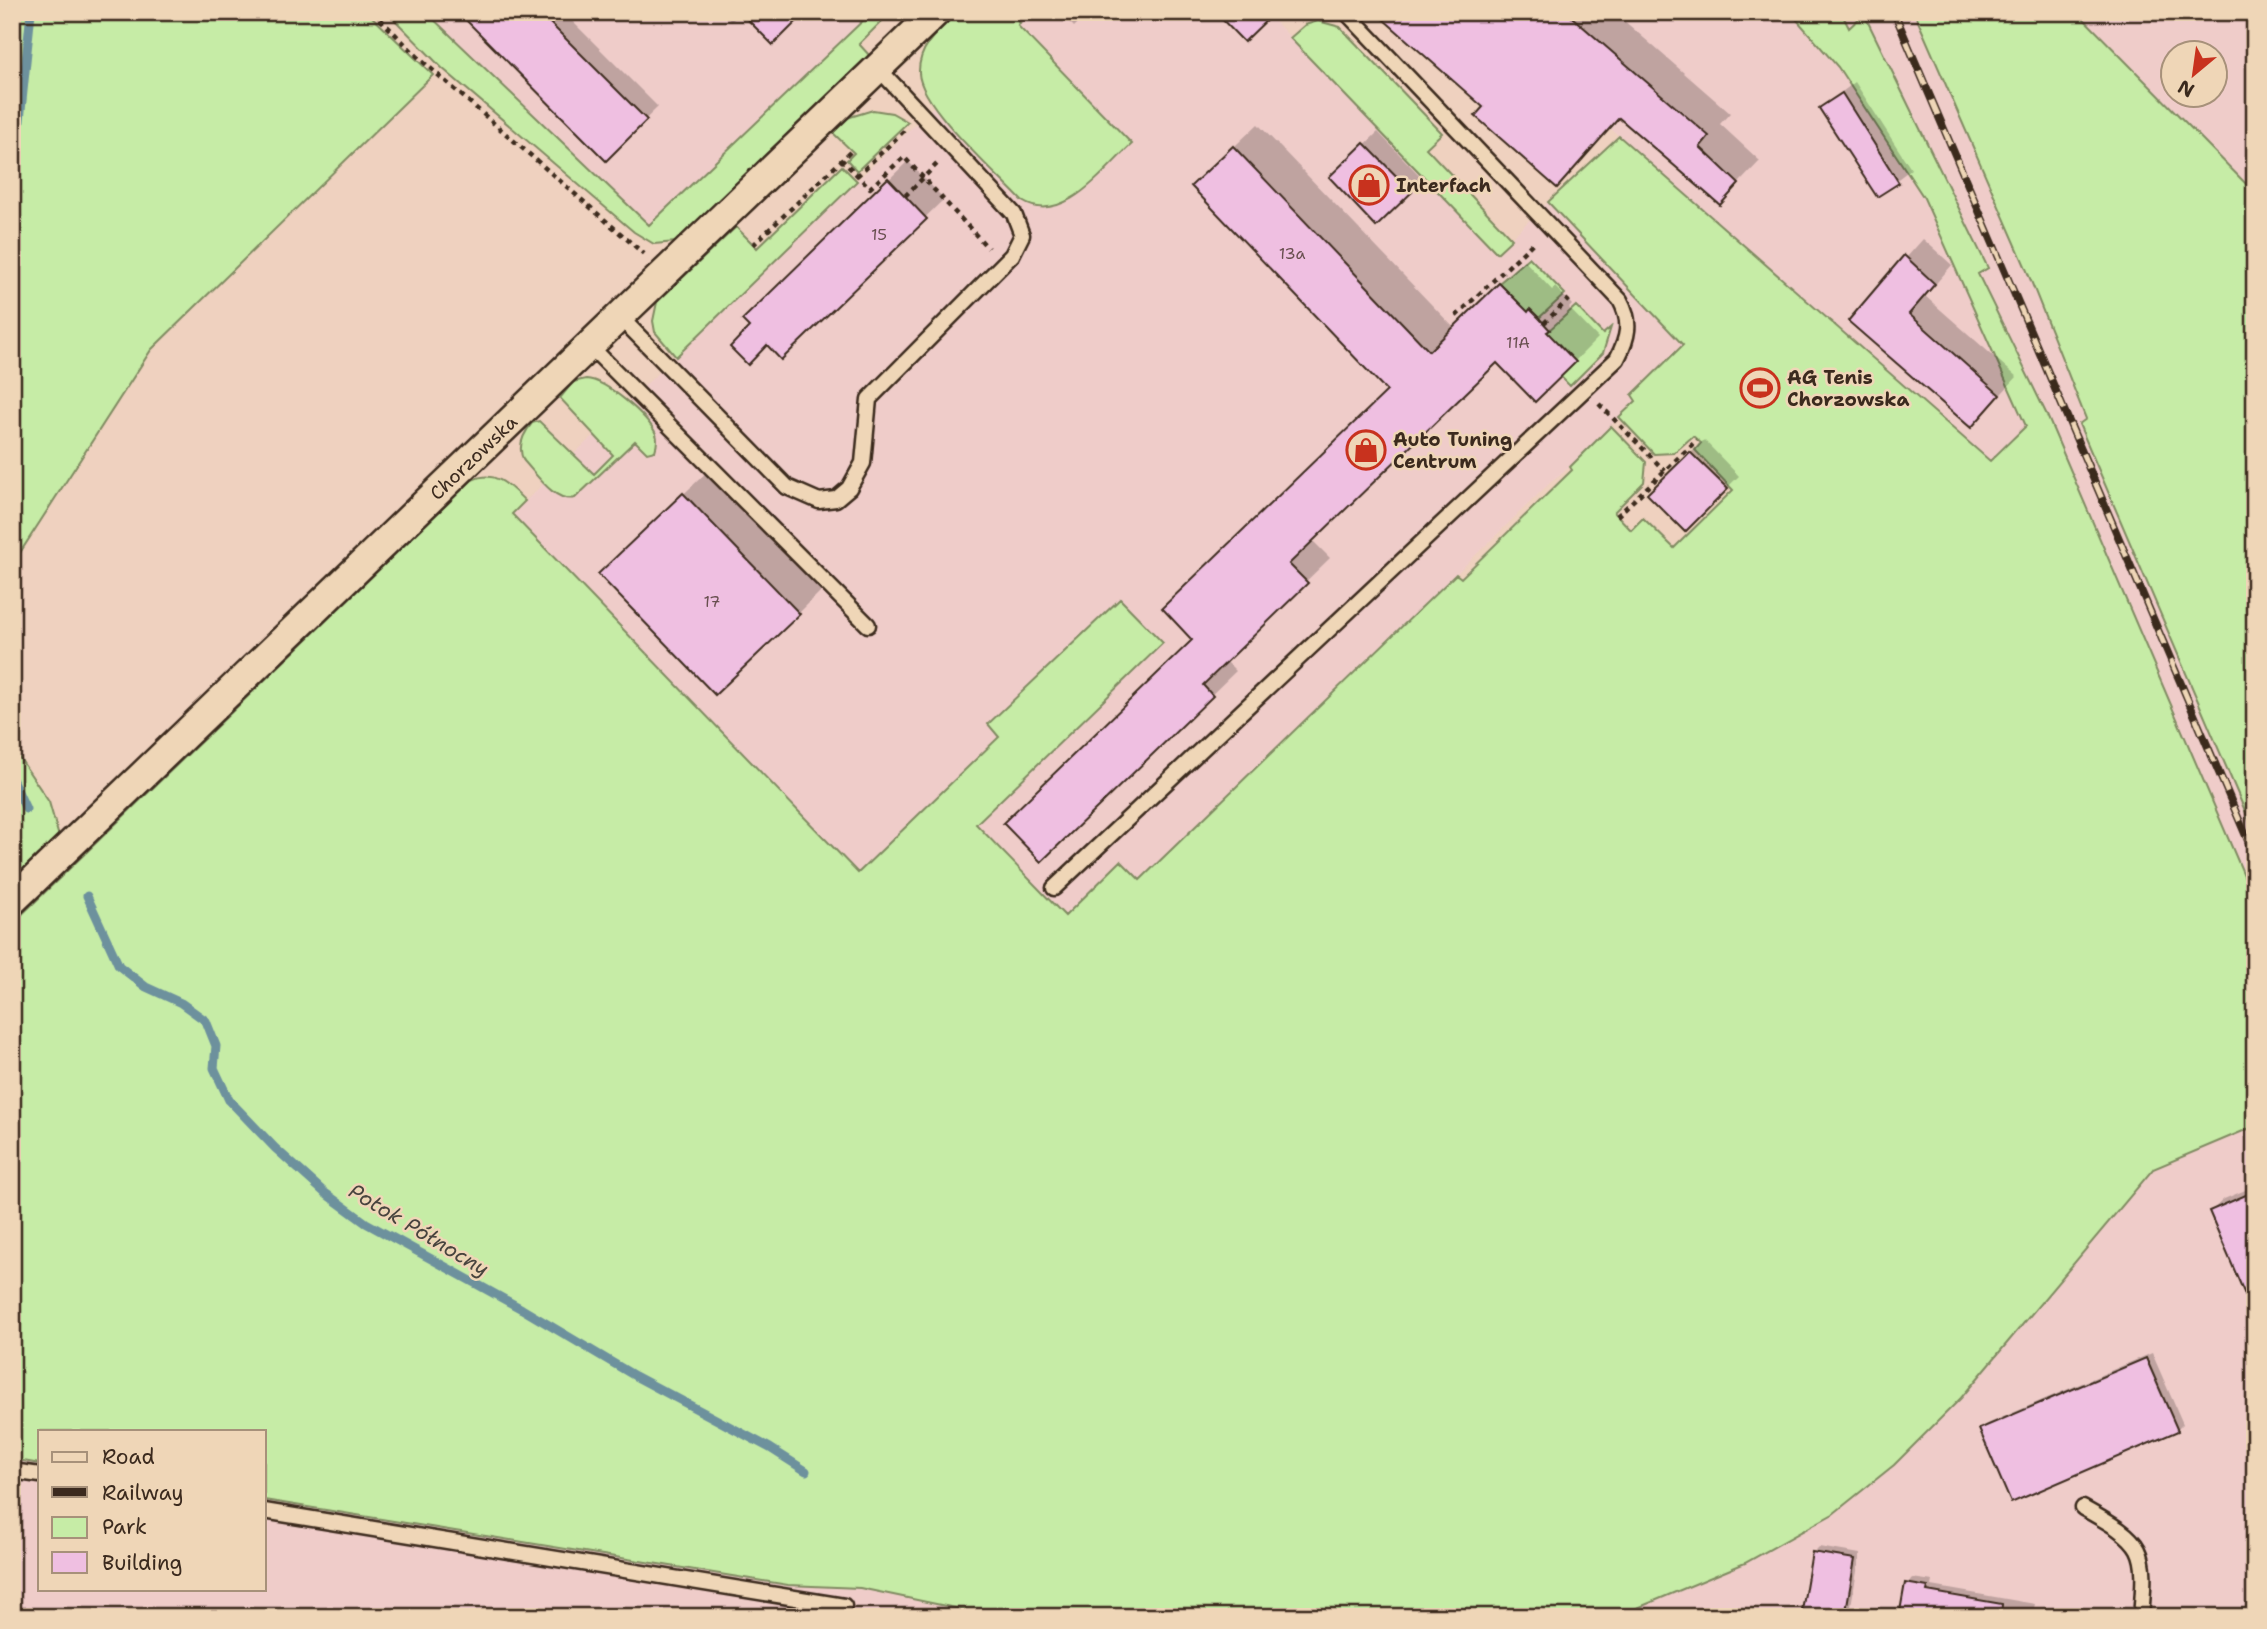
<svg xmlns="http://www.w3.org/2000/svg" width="2267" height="1629" viewBox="0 0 2267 1629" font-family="'Shantell Sans',sans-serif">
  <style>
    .built { fill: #efccc9; fill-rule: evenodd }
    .green { fill: #c6eca6; stroke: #808b62; stroke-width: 2 }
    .shadow { fill: #0003 }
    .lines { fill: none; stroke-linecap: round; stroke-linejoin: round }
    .stream { stroke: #6d919d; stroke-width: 9 }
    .building { fill: #efbfe1; stroke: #3b2a1e; stroke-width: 2 }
    .lane-casing { stroke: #3b2a1e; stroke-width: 19 }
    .street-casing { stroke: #3b2a1e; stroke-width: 33 }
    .path { stroke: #3b2a1e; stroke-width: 4.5; stroke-dasharray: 5 5; stroke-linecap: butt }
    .lane { stroke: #efd6b7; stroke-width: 14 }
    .street { stroke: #efd6b7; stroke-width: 28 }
    .rail-casing { stroke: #3b2a1e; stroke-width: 8 }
    .rail { stroke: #efd6b7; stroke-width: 5; stroke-dasharray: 16; stroke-linecap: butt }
    .labels { text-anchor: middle; stroke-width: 5; stroke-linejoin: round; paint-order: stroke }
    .number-label { font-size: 16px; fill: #684f4f }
    .poi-label { font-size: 19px; font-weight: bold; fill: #3b2a1e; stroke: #efd6b7; text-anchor: start }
    .street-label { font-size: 19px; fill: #3b2a1e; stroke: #efd6b7 }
    .water-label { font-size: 21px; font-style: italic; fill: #48443e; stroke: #efd6b7 }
  </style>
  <rect width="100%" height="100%" fill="#efd1bf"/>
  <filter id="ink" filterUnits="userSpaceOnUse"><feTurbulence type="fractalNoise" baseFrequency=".0143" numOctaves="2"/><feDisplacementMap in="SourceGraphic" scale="14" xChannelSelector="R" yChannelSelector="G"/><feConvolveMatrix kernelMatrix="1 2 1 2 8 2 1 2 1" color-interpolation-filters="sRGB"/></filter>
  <g filter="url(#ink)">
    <path class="built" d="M 426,12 L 872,12 L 649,225 Z
      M 1031,12 L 1266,12 L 1497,252 L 1548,202 L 1683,345 L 1632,395 L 1636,400 L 1570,467 L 1554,479 L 1140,881 L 1120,861 L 1065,916 L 976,824 L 1163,643 L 988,724 L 999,736 L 858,873 L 512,514 L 933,107 L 1022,201 L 1040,208 L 1070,201 L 1132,144 L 1018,25 Z
      M 1478,12 L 1790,12 L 1838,67 L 1924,198 L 2026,426 L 1989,461 Z
      M 1841,12 L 1914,12 L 2025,266 L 2086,419 L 2079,423 L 2255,834 L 2255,901 L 2046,413 L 1977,273 L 1988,269 L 1864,15 L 1849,28 Z
      M 2077,12 L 2255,12 L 2255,193 ZM 2172,52 L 2214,52 L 2214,94 L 2172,94 Z
      M 2255,1126 L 2255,1617 L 1616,1617 L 1745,1563 L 1833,1514 L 1894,1465 L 1961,1398 L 2153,1169 Z
      M 12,1459 L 40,1464 L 40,1589 L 264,1589 L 264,1500 L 788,1585 L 860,1588 L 998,1617 L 12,1617 Z"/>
    <path class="green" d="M 12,12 L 367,12 L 433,75 L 151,350 L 12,565 Z
      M 387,12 L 426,12 L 649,225 L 872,12 L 891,12 L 859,44 L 869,55 L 676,242 L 654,244 L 634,232 L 442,68 Z
      M 958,12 L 1009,12 L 1020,23 L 1018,26 L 1132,144 C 1105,168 1063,227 1022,201 C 998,175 920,106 919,73 C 918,46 940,29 958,12 Z
      M 1790,12 L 1841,12 L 1849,28 L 1864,14 L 1988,268 L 1978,274 L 2046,413 L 2255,901 L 2255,1126 L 2153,1169 L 1961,1398 L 1894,1465 L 1833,1514 L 1745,1563 L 1616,1617 L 998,1617 L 860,1588 L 788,1585 L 264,1500 L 264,1431 L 40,1431 L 40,1464 L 12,1459 L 12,924 L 472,480 C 495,469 510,486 525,501 L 512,514 L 858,873 L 999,737 L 988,724 L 1120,599 L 1163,643 L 976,824 L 1065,916 L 1121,861 L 1140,880 L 1456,574 L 1461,578 L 1572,470 L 1570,467 L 1611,426 L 1646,462 L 1644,482 L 1614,512 L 1631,530 L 1643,518 L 1674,548 L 1733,490 L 1695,450 L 1701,443 L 1693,436 L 1674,453 L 1654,454 L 1619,417 L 1636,401 L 1632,395 L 1683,345 L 1548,202 L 1619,136 L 1990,461 L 2026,426 L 1924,198 L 1838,67 Z
      M 1914,12 L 2077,12 L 2255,193 L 2255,834 L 2079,424 L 2086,419 L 2025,266 Z
      M 1318,21 L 1340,27 L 1442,133 L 1426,148 L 1512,239 L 1497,253 L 1290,38 L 1305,25 Z
      M 873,110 L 892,113 L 908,122 L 857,171 L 847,160 L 854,153 L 832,132 L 847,118 Z
      M 842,166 L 857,181 L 676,357 L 655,332 L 653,321 L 657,302 L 736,227 L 757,248 Z
      M 1529,257 L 1565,294 L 1539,318 L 1531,310 L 1528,312 L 1499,283 Z
      M 1576,306 L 1603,334 L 1611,327 L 1603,353 L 1570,386 L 1561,377 L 1547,332 Z
      M 586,379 C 606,380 648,416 656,434 C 658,440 657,445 655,451 L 647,453 L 635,441 L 575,498 C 555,503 537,475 524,461 C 517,448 523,434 532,423 L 539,421 L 594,474 L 613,455 L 560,398 L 573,382 Z
      M 12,695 L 15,751 L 49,802 L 59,837 L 12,883 Z"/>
    <path class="shadow" d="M 529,12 L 563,12 L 658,107 L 606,158 Z
      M 722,12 L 741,12 L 731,22 Z
      M 1060,12 L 1089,12 L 1074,27 Z
      M 1378,12 L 1614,12 L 1730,113 L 1720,124 L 1760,161 L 1720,203 L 1621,117 L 1557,185 L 1485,107 Z
      M 1855,82 L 1911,169 L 1877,195 L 1821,108 Z
      M 1258,124 L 1454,328 L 1524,260 L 1552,290 L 1555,287 L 1563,295 L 1572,305 L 1569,308 L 1598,338 L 1575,361 L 1497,360 L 1312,540 L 1330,558 L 1225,660 L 1236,671 L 1041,860 L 1194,639 L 1389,391 L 1217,163 Z
      M 1378,132 L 1423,179 L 1376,224 L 1331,177 Z
      M 908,161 L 944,199 L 781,358 L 752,327 L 763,301 Z
      M 1923,239 L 1952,265 L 1925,296 L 2017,377 L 1988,408 L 1850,321 Z
      M 1704,440 L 1739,476 L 1685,529 L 1650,494 Z
      M 710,469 L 824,588 L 799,613 L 626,549 Z
      M 2255,1186 L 2255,1313 L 2211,1211 L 2224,1199 Z
      M 2152,1353 L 2183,1424 L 2177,1430 L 1981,1430 L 1987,1424 Z
      M 1819,1547 L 1860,1554 L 1849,1617 L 1803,1617 L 1814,1552 Z
      M 1912,1578 L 1933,1581 L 1932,1586 L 2035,1604 L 2032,1617 L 1901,1617 L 1907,1584 Z"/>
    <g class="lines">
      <path class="stream" d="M 12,199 L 31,12
        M 12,779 L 26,809
        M 87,896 L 119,966 L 146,987 L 181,1003 L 206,1021 L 216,1046 L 214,1068 L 229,1100 L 275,1148 L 325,1193 L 366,1223 L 522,1309 L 635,1376 L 770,1448 L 806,1471"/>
    </g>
    <path class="building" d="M 458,12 L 539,12 L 647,120 L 606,161 Z
      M 740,12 L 806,12 L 773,45 Z
      M 1215,12 L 1275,12 L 1244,42 Z
      M 1375,12 L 1566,12 L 1709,136 L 1700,147 L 1739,184 L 1720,205 L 1619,118 L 1557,188 L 1475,116 L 1483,107 Z
      M 1842,93 L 1899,183 L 1877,197 L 1819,108 Z
      M 1364,143 L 1412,192 L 1376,227 L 1329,177 Z
      M 1233,146 L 1429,351 L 1499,283 L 1528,312 L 1530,309 L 1539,318 L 1550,330 L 1547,332 L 1576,362 L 1535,402 L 1497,363 L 1289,564 L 1308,583 L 1203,685 L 1213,696 L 1041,862 L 1003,823 L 1192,640 L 1162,608 L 1387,391 L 1191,186 Z
      M 888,178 L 927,219 L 781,360 L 767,345 L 748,365 L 730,347 L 749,327 L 742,320 Z
      M 1904,255 L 1935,284 L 1909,314 L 2000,395 L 1971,428 L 1848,321 Z
      M 1690,452 L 1728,489 L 1685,532 L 1647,494 Z
      M 683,493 L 800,614 L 715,695 L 598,574 Z
      M 2255,1191 L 2255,1318 L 2209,1211 Z
      M 2146,1358 L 2178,1431 L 2011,1503 L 1979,1429 Z
      M 1812,1552 L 1855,1559 L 1845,1617 L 1801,1617 Z
      M 1905,1583 L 1928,1587 L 1927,1591 L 2002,1604 L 2001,1617 L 1899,1617 Z"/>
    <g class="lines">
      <g class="lane-casing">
        <path id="lane" d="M 620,317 L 787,487 L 819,501 L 836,499 L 849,488 L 863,463 L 869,399 L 1012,255 L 1022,235 L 1014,214 L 878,68
          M 590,346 L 868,625
          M 1054,888 L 1617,359 C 1628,338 1632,322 1620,300 L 1346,12
          M 12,1471 L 40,1475
          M 2083,1508 C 2146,1543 2147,1547 2141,1617
          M 264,1511 L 844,1606"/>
      </g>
      <g class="street-casing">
        <g id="street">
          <path id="s1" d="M 12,901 L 936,12"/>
        </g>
      </g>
      <path class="path" d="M 373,12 L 421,60 L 644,254
        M 850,152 L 842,160 L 870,188 L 904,157 L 988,248
        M 857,176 L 907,128
        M 905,196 L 939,162
        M 753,245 L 842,160
        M 1456,316 L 1534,242
        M 1544,323 L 1569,299
        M 1599,404 L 1665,471
        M 1617,516 L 1697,440"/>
      <use href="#lane" class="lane"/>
      <use href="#street" class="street"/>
      <g class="rail-casing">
        <path id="rail" d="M 1894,12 L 2255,857"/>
      </g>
      <use href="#rail" class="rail"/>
    </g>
  </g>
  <defs>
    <g id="shop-ring" transform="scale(2.0125)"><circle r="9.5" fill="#efd6b7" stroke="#c8321e" stroke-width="1.5"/><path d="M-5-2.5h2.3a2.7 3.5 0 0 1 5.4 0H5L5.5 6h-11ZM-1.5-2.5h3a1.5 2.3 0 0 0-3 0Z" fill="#c8321e"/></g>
    <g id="stadium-ring" transform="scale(2.0125)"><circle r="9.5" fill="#efd6b7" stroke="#c8321e" stroke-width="1.5"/><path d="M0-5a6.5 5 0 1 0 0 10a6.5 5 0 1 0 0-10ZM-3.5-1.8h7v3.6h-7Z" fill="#c8321e"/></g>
  </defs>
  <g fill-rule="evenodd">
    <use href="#shop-ring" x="1369" y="185"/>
    <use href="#stadium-ring" x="1760" y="388"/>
    <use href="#shop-ring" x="1366" y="450"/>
  </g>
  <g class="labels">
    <g class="number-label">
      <text x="879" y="240">15</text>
      <text x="1292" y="259">13a</text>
      <text x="1518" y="348">11A</text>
      <text x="712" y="607">17</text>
    </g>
    <g class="poi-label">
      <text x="1396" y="192">Interfach</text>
      <text x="1787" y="384">AG Tenis<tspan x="1787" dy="22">Chorzowska</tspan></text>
      <text x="1393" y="446">Auto Tuning<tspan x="1393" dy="22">Centrum</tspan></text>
    </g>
    <g class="street-label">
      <text dy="7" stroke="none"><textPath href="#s1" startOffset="640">Chorzowska</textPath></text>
    </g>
    <g class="water-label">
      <text transform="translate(419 1230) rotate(31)" y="7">Potok Północny</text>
    </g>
  </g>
  <rect width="2267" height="1629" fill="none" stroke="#efd6b7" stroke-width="42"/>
  <rect x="21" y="21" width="2225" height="1587" fill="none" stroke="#3b2a1e" stroke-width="2.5" filter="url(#ink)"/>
  <rect x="38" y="1430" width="228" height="161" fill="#efd6b7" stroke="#a7917a" stroke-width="2"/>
  <rect x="52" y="1452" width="35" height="10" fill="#efd6b7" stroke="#a7917a" stroke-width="2"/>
  <text x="102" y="1464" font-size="21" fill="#3b2a1e">Road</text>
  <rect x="52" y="1487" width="35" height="10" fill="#3b2a1e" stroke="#a7917a" stroke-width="2"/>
  <text x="102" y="1500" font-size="21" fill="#3b2a1e">Railway</text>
  <rect x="52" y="1517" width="35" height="21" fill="#c6eca6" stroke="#a7917a" stroke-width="2"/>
  <text x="102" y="1534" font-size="21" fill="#3b2a1e">Park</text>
  <rect x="52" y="1552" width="35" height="21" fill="#efbfe1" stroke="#a7917a" stroke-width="2"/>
  <text x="102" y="1570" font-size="21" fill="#3b2a1e">Building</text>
  <g transform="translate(2194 74) rotate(209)"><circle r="33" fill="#efd6b7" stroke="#a7917a" stroke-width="2"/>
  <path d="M0-5L12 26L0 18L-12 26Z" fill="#c8321e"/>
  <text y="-10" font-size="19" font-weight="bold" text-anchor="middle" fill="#3b2a1e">N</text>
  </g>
</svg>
